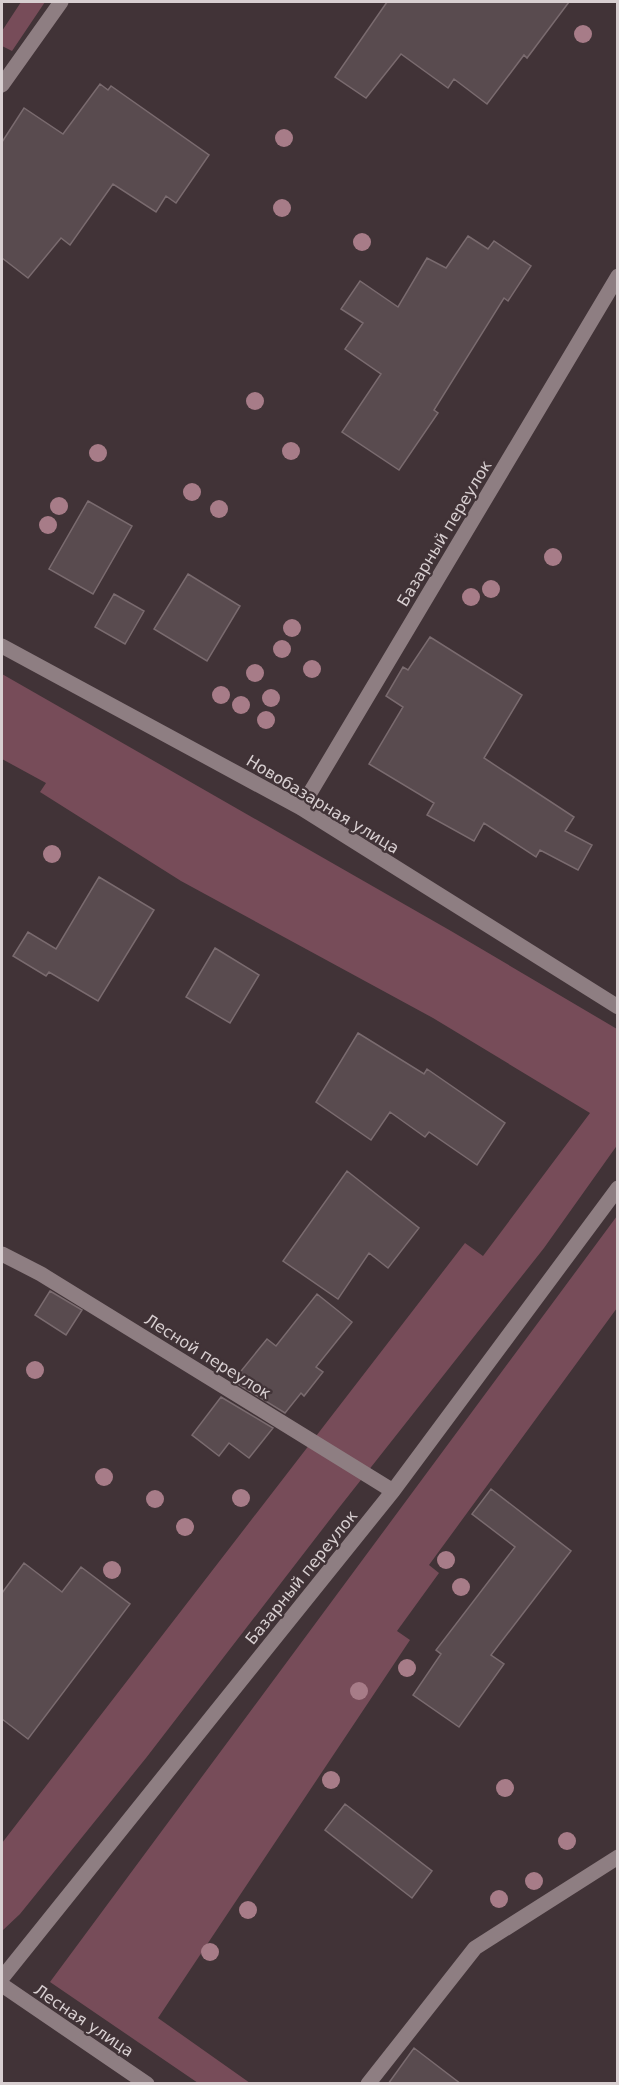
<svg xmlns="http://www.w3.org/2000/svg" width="619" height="2085" viewBox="0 0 619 2085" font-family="'DejaVu Sans',sans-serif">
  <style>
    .green { fill: #774c59 }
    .building { fill: #594b4f; stroke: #7a6b6f; stroke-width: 1.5 }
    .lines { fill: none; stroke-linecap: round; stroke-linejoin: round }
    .minor { stroke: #8e7e82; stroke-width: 15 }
    .tree { fill: #a77c88 }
    .labels { text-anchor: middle; stroke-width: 4.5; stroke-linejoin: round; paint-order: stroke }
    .street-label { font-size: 16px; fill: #d8cfd1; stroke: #413337 }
  </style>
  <rect width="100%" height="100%" fill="#413337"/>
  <path class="green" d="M 21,2 L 45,2 L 12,51 L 2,46 L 2,31 Z
    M 2,674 L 451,931 L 617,1029 L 618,1144 L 544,1248 L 338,1509 L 146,1758 L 20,1914 L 2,1931 L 2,1843 L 465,1243 L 483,1256 L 590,1113 L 433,1018 L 181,881 L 40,792 L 46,783 L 2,759 Z
    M 617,1216 L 617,1308 L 429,1565 L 439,1573 L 397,1631 L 410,1640 L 158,2018 L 250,2083 L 198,2083 L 50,1982 Z"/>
  <path class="building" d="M 387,2 L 569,2 L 527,58 L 524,55 L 487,104 L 454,79 L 448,88 L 401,54 L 366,98 L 335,77 Z
    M 100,84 L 108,90 L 111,86 L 209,155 L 176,203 L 166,196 L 156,212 L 113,184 L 70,245 L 61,238 L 28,278 L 2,258 L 2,142 L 24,108 L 63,134 Z
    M 468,236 L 488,249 L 494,241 L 531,266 L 508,301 L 504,298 L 434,410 L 438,413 L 399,470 L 342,432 L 381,374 L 345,349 L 363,323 L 341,309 L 360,281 L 398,307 L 427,258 L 446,268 Z
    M 88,501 L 132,526 L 93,594 L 49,569 Z
    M 188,574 L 240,606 L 207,661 L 154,629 Z
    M 114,594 L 144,611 L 125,644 L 95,627 Z
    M 430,637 L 522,695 L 484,758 L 574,817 L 565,831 L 592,845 L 578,870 L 540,850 L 536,857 L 484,823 L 474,841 L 427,815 L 434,803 L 369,764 L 403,707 L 386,696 L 403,667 L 408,670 Z
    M 99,877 L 154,910 L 98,1001 L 49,972 L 46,976 L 13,956 L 28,932 L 56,949 Z
    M 215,948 L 259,975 L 230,1023 L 186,997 Z
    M 358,1033 L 424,1074 L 427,1069 L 505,1123 L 477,1165 L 429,1132 L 425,1137 L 390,1112 L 371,1140 L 316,1102 Z
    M 347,1171 L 419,1228 L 388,1268 L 369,1253 L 338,1299 L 283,1261 Z
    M 50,1291 L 82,1310 L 66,1335 L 35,1315 Z
    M 317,1294 L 352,1322 L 316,1367 L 323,1372 L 304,1396 L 301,1393 L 285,1413 L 233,1381 L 267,1339 L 276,1346 Z
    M 221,1397 L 273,1428 L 249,1458 L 229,1443 L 219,1456 L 192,1435 Z
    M 491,1489 L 571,1551 L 491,1655 L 504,1664 L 459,1727 L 413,1695 L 441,1654 L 436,1650 L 515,1547 L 472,1514 Z
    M 24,1563 L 62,1592 L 81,1567 L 130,1604 L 28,1739 L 2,1719 L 2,1593 Z
    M 345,1804 L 432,1871 L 412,1898 L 325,1830 Z
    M 414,2048 L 461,2084 L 388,2084 Z"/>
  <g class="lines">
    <path class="minor" d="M 2,85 L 61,2
      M 2,646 L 301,808 L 618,1007
      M 301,808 L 618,276
      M 2,1254 L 41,1274 L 393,1491
      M 2,1978 L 393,1491 L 618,1188
      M 2,1985 L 147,2084
      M 368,2084 L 475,1948 L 618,1857"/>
  </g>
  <g class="tree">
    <circle cx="583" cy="34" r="9"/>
    <circle cx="284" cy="138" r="9"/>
    <circle cx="282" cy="208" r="9"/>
    <circle cx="362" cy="242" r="9"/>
    <circle cx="255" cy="401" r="9"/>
    <circle cx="291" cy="451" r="9"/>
    <circle cx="98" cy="453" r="9"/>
    <circle cx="192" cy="492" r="9"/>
    <circle cx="59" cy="506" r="9"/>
    <circle cx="219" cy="509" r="9"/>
    <circle cx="48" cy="525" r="9"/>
    <circle cx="553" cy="557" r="9"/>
    <circle cx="491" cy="589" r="9"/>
    <circle cx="471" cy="597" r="9"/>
    <circle cx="292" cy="628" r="9"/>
    <circle cx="282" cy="649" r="9"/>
    <circle cx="312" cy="669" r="9"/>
    <circle cx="255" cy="673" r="9"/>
    <circle cx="221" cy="695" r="9"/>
    <circle cx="271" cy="698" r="9"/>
    <circle cx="241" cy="705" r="9"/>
    <circle cx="266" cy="720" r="9"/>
    <circle cx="52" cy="854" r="9"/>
    <circle cx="35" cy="1370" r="9"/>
    <circle cx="104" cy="1477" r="9"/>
    <circle cx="241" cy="1498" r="9"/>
    <circle cx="155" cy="1499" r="9"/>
    <circle cx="185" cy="1527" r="9"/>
    <circle cx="446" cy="1560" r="9"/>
    <circle cx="112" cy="1570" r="9"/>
    <circle cx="461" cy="1587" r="9"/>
    <circle cx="407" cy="1668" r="9"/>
    <circle cx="359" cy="1691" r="9"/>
    <circle cx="331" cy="1780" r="9"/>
    <circle cx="505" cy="1788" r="9"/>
    <circle cx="567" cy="1841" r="9"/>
    <circle cx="534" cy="1881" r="9"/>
    <circle cx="499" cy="1899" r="9"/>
    <circle cx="248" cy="1910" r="9"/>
    <circle cx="210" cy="1952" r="9"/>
  </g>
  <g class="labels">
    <g class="street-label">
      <text transform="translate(444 533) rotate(-59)" y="6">Базарный переулок</text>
      <text transform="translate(323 804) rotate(31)" y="6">Новобазарная улица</text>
      <text transform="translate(208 1356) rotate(32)" y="6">Лесной переулок</text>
      <text transform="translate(301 1577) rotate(-51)" y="6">Базарный переулок</text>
      <text transform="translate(84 2020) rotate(34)" y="6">Лесная улица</text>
    </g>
  </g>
  <rect width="619" height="2085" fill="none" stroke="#d8cfd1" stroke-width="6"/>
</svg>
